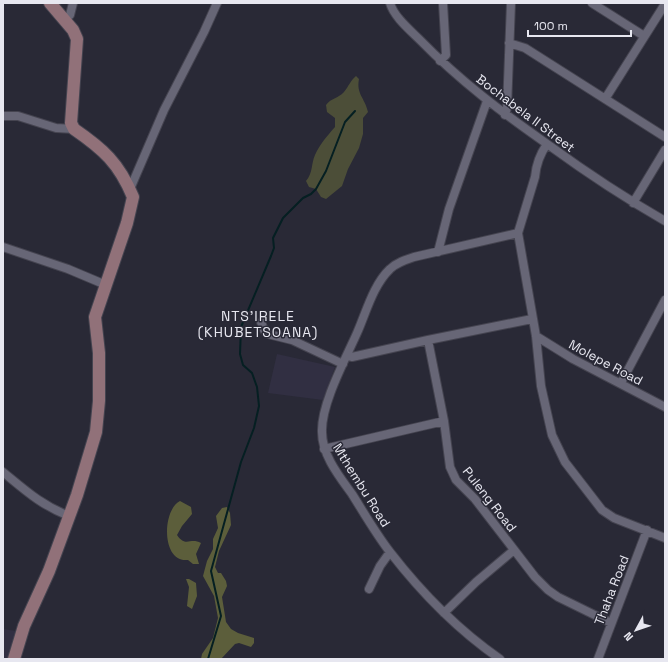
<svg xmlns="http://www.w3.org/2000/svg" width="668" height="662" viewBox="0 0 668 662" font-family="'Space Grotesk',sans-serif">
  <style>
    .built { fill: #312f42 }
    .green { fill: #4c4e38 }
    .forest { fill: #5c5e3b }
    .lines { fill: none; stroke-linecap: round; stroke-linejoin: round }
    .stream { stroke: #051f22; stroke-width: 2 }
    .street-casing { stroke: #454450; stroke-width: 10 }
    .secondary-casing { stroke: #454450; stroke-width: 14 }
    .street { stroke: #676676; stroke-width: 8 }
    .secondary { stroke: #917179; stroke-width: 12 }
    .labels { text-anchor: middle; stroke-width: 3; stroke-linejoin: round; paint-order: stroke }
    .street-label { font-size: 13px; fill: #e7e7f0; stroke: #292936 }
    .neighbourhood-label { font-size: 14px; letter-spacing: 1px; fill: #e7e7f0; stroke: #292936 }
  </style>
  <rect width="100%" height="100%" fill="#292936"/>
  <path class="built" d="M 277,354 L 335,367 L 323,400 L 268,393 Z
    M 3,629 L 16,631 L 10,659 L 3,659 Z"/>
  <path class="green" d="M 356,76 L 359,79 C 356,94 365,98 368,112 L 363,118 L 363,134 L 359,148 L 348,169 L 342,186 L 326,199 L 321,197 L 316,189 L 309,187 L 306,181 C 313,173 311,164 315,155 C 320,144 327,136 335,127 L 335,118 L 327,112 L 326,105 C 331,98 339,98 344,92 C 349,86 350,81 356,76 Z"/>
  <path class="forest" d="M 180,501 L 191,507 L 192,514 L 182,526 L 177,535 C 186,548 190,537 201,543 L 196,554 L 199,564 L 193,564 L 188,560 C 161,563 162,510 180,501 Z
    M 227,507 L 230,513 L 231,525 L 219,551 L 215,567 L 218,573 L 221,573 L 226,581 L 227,586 L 222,597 L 226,622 L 231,629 L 238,633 L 254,638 L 254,643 L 251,647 L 239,643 L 235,644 L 221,659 L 201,659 L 202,654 L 213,638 L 218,618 L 214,596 L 203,576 L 207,561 L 213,549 L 213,539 L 218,528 L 216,516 L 222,508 Z
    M 186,579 L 189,579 L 196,583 L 197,596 L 192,609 L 187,606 L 189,587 Z"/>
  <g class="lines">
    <path class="stream" d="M 208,659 L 221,616 L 211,571 L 241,462 L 254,428 L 259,406 L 257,387 L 252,373 L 243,365 L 240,354 L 241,327 L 271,256 L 274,248 L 273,238 L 283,218 L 303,198 L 311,194 L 316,189 L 326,171 L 345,122 L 355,111"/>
    <g class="street-casing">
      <path id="street" d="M 390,3 C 394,17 410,30 420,40 C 460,81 504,114 550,146 C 587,173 625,198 665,221
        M 592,3 L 644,36
        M 63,19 L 70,15 L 73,3
        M 509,43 L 525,48 L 665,137
        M 440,61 L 446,55 L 443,3
        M 605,99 L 665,4
        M 505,115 L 507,108 L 511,3
        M 3,116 L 18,116 L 56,128 L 74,129
        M 547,144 C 540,154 536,165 535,177 L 518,233 L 536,336 L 541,386 L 552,435 L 565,462 L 602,510 L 614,518 L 665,538
        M 130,189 L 164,110 L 204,32 L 217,3
        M 633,203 L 665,150
        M 3,247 L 68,269 L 106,285
        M 438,252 L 449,209 L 487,101
        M 261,322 L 264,330 L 268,334 L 292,340 L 343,364
        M 536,336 L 573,359 L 665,407
        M 428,340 L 444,421 L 450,467 L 456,480 L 475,499 L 535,577 L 548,590 L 558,597 L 611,623
        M 347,355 L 352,357 L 428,340 L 532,319
        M 621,383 L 665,300
        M 324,449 L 444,421
        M 3,472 C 25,490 41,505 69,516
        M 369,589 L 380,566 L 390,552
        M 444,613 L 476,582 L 514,550
        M 500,659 C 458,630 421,592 390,552 C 376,534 364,513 352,494 C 339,476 322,455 322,432 C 321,404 345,360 357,333 C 366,313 373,285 390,269 C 396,263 405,260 414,257 L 518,233
        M 598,659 L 647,530"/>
    </g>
    <g class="secondary-casing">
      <path id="secondary" d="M 14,659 L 24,626 L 49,571 L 77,495 L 96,432 L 99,401 L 99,353 L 95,317 L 127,223 L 133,197 C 119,163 103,149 74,129 L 71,123 L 77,39 L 73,30 L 50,3"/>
    </g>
    <use href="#street" class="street"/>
    <use href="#secondary" class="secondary"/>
  </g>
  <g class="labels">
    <g class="street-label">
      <text transform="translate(526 113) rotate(37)" y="5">Bochabela II Street</text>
      <text transform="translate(606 362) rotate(28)" y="5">Molepe Road</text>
      <text transform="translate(362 485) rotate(58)" y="5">Mthembu Road</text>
      <text transform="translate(490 499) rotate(52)" y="5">Puleng Road</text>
      <text transform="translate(611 590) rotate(-69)" y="5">Thaha Road</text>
    </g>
    <g class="neighbourhood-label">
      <text x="258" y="321">NTS'IRELE<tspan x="258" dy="16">(KHUBETSOANA)</tspan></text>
    </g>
  </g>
  <rect width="668" height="662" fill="none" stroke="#e7e7f0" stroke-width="8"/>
  <g transform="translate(636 630) rotate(230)" stroke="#292936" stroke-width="3" paint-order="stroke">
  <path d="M0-3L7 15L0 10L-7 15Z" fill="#e7e7f0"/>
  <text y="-6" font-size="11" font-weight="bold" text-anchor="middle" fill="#e7e7f0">N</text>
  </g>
  <path d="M528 30v6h103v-6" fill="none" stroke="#e7e7f0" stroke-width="2"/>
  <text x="534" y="30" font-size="12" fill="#e7e7f0" stroke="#292936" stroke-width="3" paint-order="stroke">100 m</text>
</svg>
